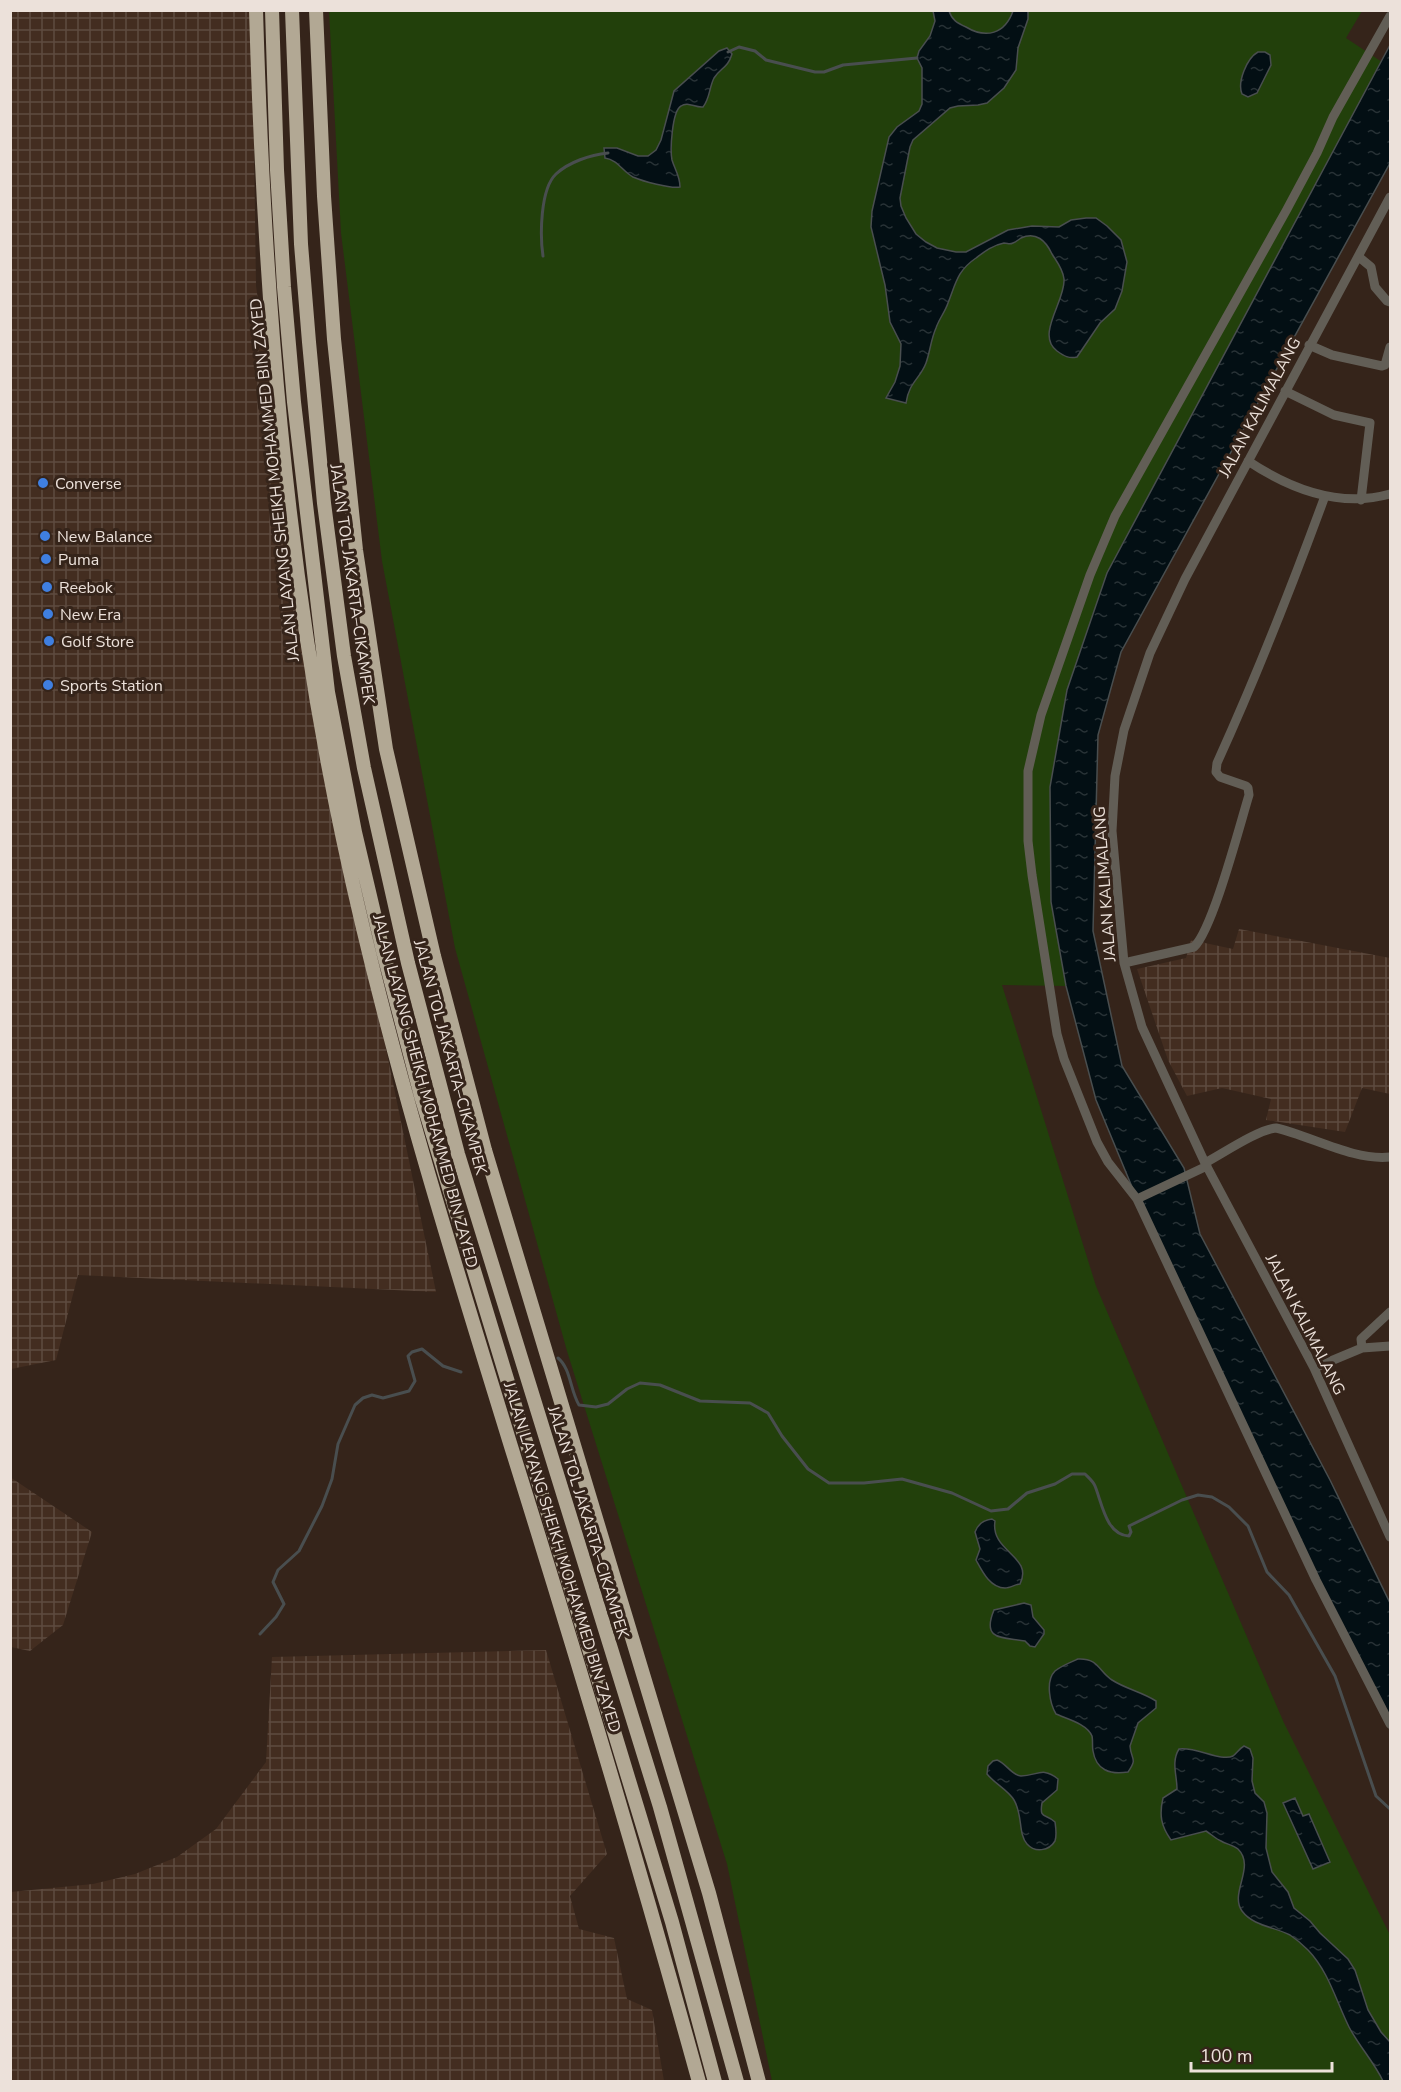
<svg xmlns="http://www.w3.org/2000/svg" width="1401" height="2092" viewBox="0 0 1401 2092" font-family="'Nunito Sans',sans-serif">
  <style>
    .industrial { fill: url(#industrial-grid) }
    .green { fill: #22400b }
    .water { fill: url(#water-ripples); stroke: #494e4f; stroke-width: 1.5 }
    .lines { fill: none; stroke-linecap: round; stroke-linejoin: round }
    .stream { stroke: #494e4f; stroke-width: 3 }
    .minor { stroke: #625e56; stroke-width: 9 }
    .highway { stroke: #b2a894; stroke-width: 14 }
    .shop-dot { fill: #3f7fe0; stroke: #35241a; stroke-width: 2 }
    .labels { text-anchor: middle; stroke-width: 6; stroke-linejoin: round; paint-order: stroke }
    .street-label { font-size: 16px; fill: #ece1da; stroke: #35241a }
    .poi-label { font-size: 16px; fill: #ece1da; stroke: #35241a; text-anchor: start }
  </style>
  <defs>
    <pattern id="industrial-grid" width="8" height="8" patternUnits="userSpaceOnUse" patternTransform="scale(1.5)"><rect width="8" height="8" fill="#432d20"/><path d="M0 4h8M4 0v8" fill="none" stroke="#5e4b40"/></pattern>
    <pattern id="water-ripples" width="26" height="14" patternUnits="userSpaceOnUse" patternTransform="scale(1.5)"><rect width="26" height="14" fill="#030f14"/><path d="M2 4q2-2 4 0t4 0M15 11q2-2 4 0t4 0" fill="none" stroke="#283236"/></pattern>
  </defs>
  <rect width="100%" height="100%" fill="#35241a"/>
  <path class="industrial" d="M 11,11 L 252,11 L 256,286 L 284,483 L 356,903 L 436,1292 L 78,1275 L 56,1360 L 11,1369 Z
    M 1239,929 L 1390,958 L 1390,1094 L 1362,1088 L 1345,1132 L 1266,1120 L 1271,1099 L 1222,1088 L 1187,1096 L 1168,1060 L 1137,969 L 1186,958 L 1191,940 L 1233,949 Z
    M 10,1477 L 92,1532 L 63,1625 L 30,1651 L 11,1647 Z
    M 546,1650 L 607,1854 L 570,1896 L 579,1929 L 614,1938 L 627,1999 L 652,2010 L 664,2081 L 11,2081 L 11,1892 L 93,1884 L 135,1874 L 177,1857 L 216,1829 L 266,1762 L 272,1657 Z"/>
  <path class="green" d="M 329,11 L 1362,11 L 1346,38 L 1382,62 L 1262,289 L 1107,573 L 1067,690 L 1050,787 L 1051,902 L 1066,986 L 1002,985 L 1096,1286 L 1284,1723 L 1390,1935 L 1390,2081 L 772,2081 L 727,1864 L 567,1351 L 455,948 L 382,561 L 341,233 Z"/>
  <path class="water" d="M 933,11 L 949,11 C 952,20 957,23 966,27 C 986,39 1005,34 1013,11 L 1028,11 L 1028,19 L 1018,48 L 1016,70 L 1004,88 L 987,103 L 978,105 L 958,106 L 950,108 L 913,140 L 910,147 L 900,198 L 901,206 L 906,218 L 916,234 L 926,242 L 937,248 L 956,252 L 966,252 L 1008,230 L 1032,226 L 1059,227 L 1071,220 L 1086,218 L 1096,218 L 1107,226 L 1121,240 L 1127,262 L 1122,291 L 1115,309 L 1100,323 L 1077,357 C 1069,359 1064,356 1057,351 C 1035,335 1066,300 1064,279 C 1063,269 1057,262 1052,254 C 1046,241 1036,231 1021,238 C 1018,240 1016,242 1013,243 C 1009,245 1008,243 1004,243 C 993,245 984,252 976,258 C 957,271 956,283 948,303 C 945,312 939,319 936,328 C 931,339 930,352 926,363 C 920,379 909,382 906,403 L 886,398 L 895,382 L 900,366 L 901,344 L 890,322 L 885,285 L 871,227 L 872,211 L 889,137 L 897,127 L 919,111 L 922,104 L 922,68 L 917,58 L 919,51 L 930,36 L 935,21 Z
    M 1390,45 L 1390,163 L 1121,652 L 1098,735 L 1093,931 L 1122,1066 L 1184,1168 L 1200,1234 L 1330,1480 L 1390,1603 L 1390,1730 L 1137,1199 L 1096,1100 L 1066,986 L 1051,902 L 1050,787 L 1067,690 L 1107,573 Z
    M 727,48 L 732,54 C 728,68 720,68 714,78 C 709,88 710,98 703,107 C 695,108 688,101 681,106 C 672,111 670,150 672,160 C 675,170 680,176 680,187 C 671,189 642,181 633,177 C 622,171 618,160 605,158 L 604,148 L 617,148 L 638,156 L 648,156 L 656,150 L 661,140 L 674,91 L 719,51 Z
    M 1258,52 L 1265,52 L 1270,55 L 1271,65 L 1257,93 L 1248,97 L 1242,94 C 1237,82 1247,58 1258,52 Z
    M 992,1519 L 995,1521 C 990,1552 1034,1556 1020,1584 C 1016,1584 1010,1588 1005,1588 C 990,1588 982,1571 976,1560 L 980,1549 L 975,1532 C 978,1524 983,1520 992,1519 Z
    M 1024,1603 L 1031,1605 L 1033,1617 L 1044,1630 L 1044,1634 L 1035,1647 L 1030,1646 L 1025,1641 C 1003,1637 981,1641 994,1610 Z
    M 1078,1659 C 1099,1658 1098,1671 1112,1680 C 1126,1689 1142,1692 1156,1701 L 1156,1708 L 1138,1723 L 1130,1746 C 1131,1760 1138,1758 1128,1772 C 1110,1775 1096,1770 1093,1751 C 1092,1747 1093,1740 1092,1736 C 1087,1724 1067,1719 1056,1714 C 1050,1704 1045,1681 1055,1671 C 1061,1666 1071,1662 1078,1659 Z
    M 1244,1746 L 1250,1749 L 1253,1758 L 1252,1781 L 1255,1793 L 1264,1802 L 1267,1813 L 1266,1848 L 1272,1872 L 1288,1892 L 1294,1908 L 1310,1921 L 1320,1933 L 1348,1959 L 1355,1970 L 1368,2010 L 1381,2032 L 1390,2042 L 1390,2081 L 1383,2081 C 1374,2062 1359,2046 1349,2027 C 1336,2001 1329,1972 1308,1950 C 1303,1945 1296,1939 1290,1935 C 1275,1927 1253,1926 1242,1911 C 1229,1893 1256,1867 1238,1849 C 1233,1845 1226,1844 1221,1841 C 1216,1839 1211,1834 1206,1831 L 1171,1840 C 1161,1826 1159,1815 1163,1798 L 1177,1789 C 1177,1775 1171,1762 1179,1749 C 1195,1746 1221,1762 1233,1756 C 1237,1753 1239,1749 1244,1746 Z
    M 997,1760 C 1006,1763 1011,1775 1021,1776 C 1037,1776 1042,1766 1058,1779 L 1057,1790 L 1042,1803 C 1039,1820 1046,1813 1055,1822 C 1056,1829 1057,1835 1055,1841 C 1049,1851 1035,1853 1027,1844 C 1018,1834 1023,1815 1014,1800 C 1008,1790 995,1784 987,1774 L 988,1766 L 993,1761 Z
    M 1295,1798 L 1303,1816 L 1309,1814 L 1330,1862 L 1313,1869 L 1283,1803 Z"/>
  <g class="lines">
    <path class="stream" d="M 728,52 L 739,47 L 755,51 L 766,60 L 815,72 L 824,72 L 843,65 L 917,58
      M 543,256 C 540,236 540,189 556,174 C 569,162 590,155 608,153
      M 558,1358 C 571,1369 570,1390 579,1405 L 596,1407 L 608,1404 L 627,1389 L 640,1383 L 660,1385 L 700,1401 L 750,1403 L 768,1413 L 782,1436 L 808,1469 L 829,1483 L 864,1483 L 902,1479 L 952,1493 L 991,1511 L 1008,1509 L 1027,1493 L 1055,1484 L 1072,1474 L 1085,1474 C 1089,1478 1093,1481 1095,1486 C 1102,1503 1106,1535 1129,1536 L 1131,1532 L 1129,1526 L 1182,1500 L 1198,1495 L 1212,1497 L 1229,1507 L 1248,1526 L 1267,1572 L 1289,1595 L 1335,1676 L 1376,1796 L 1390,1809
      M 260,1634 L 276,1617 L 284,1604 L 273,1582 L 278,1570 L 299,1551 L 322,1506 L 332,1479 L 338,1444 L 355,1405 L 363,1398 L 372,1395 L 383,1398 L 409,1391 L 415,1381 L 408,1356 L 412,1352 L 422,1349 L 443,1366 L 461,1372"/>
    <path class="minor" d="M 1390,16 L 1333,117 L 1317,153 L 1286,211 L 1115,516 L 1090,575 L 1041,715 L 1028,771 L 1028,841 L 1032,875 L 1057,1034 L 1064,1059 L 1097,1142 L 1108,1162 L 1137,1199 L 1316,1580 L 1390,1724
      M 1390,197 L 1185,579 L 1150,653 L 1124,730 L 1115,776 L 1112,831 L 1124,963 L 1142,1027 L 1205,1163 L 1314,1368 L 1390,1537
      M 1359,257 L 1371,267 L 1375,287 L 1387,301 L 1390,302
      M 1309,345 L 1332,355 L 1382,366 L 1385,365 L 1390,347
      M 1285,391 L 1334,415 L 1370,423 L 1361,500
      M 1248,461 C 1290,489 1340,508 1390,494
      M 1124,963 L 1194,947 C 1213,929 1240,824 1249,795 L 1248,788 L 1246,786 L 1220,777 L 1216,772 L 1217,763 C 1257,675 1292,586 1325,496
      M 1205,1163 C 1222,1154 1259,1129 1276,1128 C 1311,1136 1354,1161 1390,1157
      M 1137,1199 L 1207,1166
      M 1362,1348 L 1361,1339 L 1390,1312
      M 1314,1368 L 1362,1348 L 1390,1346"/>
    <path class="highway" d="M 256,10 C 264,288 285,567 343,839 C 387,1048 451,1252 514,1456 C 579,1664 641,1872 699,2082
      M 272,10 L 277,170 L 284,287 L 294,402 L 328,692 L 355,832 L 383,951 L 421,1096 L 672,1922 L 715,2082
      M 292,10 L 301,244 L 309,342 L 324,503 L 344,656 L 364,768 L 408,963 L 458,1154 L 660,1807 L 737,2082
      M 316,10 L 324,196 L 334,339 L 356,550 L 386,749 L 434,956 L 485,1150 L 709,1893 L 759,2082"/>
  </g>
  <g class="shop-dot">
    <circle cx="43" cy="483" r="6"/>
    <circle cx="45" cy="536" r="6"/>
    <circle cx="46" cy="559" r="6"/>
    <circle cx="47" cy="587" r="6"/>
    <circle cx="48" cy="614" r="6"/>
    <circle cx="49" cy="641" r="6"/>
    <circle cx="48" cy="685" r="6"/>
  </g>
  <g class="labels">
    <g class="street-label">
      <text transform="translate(1259 407) rotate(-62)" y="6">JALAN KALIMALANG</text>
      <text transform="translate(274 480) rotate(-96)" y="6">JALAN LAYANG SHEIKH MOHAMMED BIN ZAYED</text>
      <text transform="translate(353 584) rotate(82)" y="6">JALAN TOL JAKARTA–CIKAMPEK</text>
      <text transform="translate(1104 884) rotate(-94)" y="6">JALAN KALIMALANG</text>
      <text transform="translate(451 1057) rotate(75)" y="6">JALAN TOL JAKARTA–CIKAMPEK</text>
      <text transform="translate(426 1091) rotate(75)" y="6">JALAN LAYANG SHEIKH MOHAMMED BIN ZAYED</text>
      <text transform="translate(1306 1324) rotate(63)" y="6">JALAN KALIMALANG</text>
      <text transform="translate(589 1522) rotate(73)" y="6">JALAN TOL JAKARTA–CIKAMPEK</text>
      <text transform="translate(563 1557) rotate(73)" y="6">JALAN LAYANG SHEIKH MOHAMMED BIN ZAYED</text>
    </g>
    <g class="poi-label">
      <text x="55" y="489">Converse</text>
      <text x="57" y="542">New Balance</text>
      <text x="58" y="565">Puma</text>
      <text x="59" y="593">Reebok</text>
      <text x="60" y="620">New Era</text>
      <text x="61" y="647">Golf Store</text>
      <text x="60" y="691">Sports Station</text>
    </g>
  </g>
  <rect width="1401" height="2092" fill="none" stroke="#ece1da" stroke-width="24"/>
  <path d="M1191 2062v9h141v-9" fill="none" stroke="#ece1da" stroke-width="3"/>
  <text x="1200" y="2062" font-size="18" fill="#ece1da" stroke="#35241a" stroke-width="4.5" paint-order="stroke">100 m</text>
</svg>
